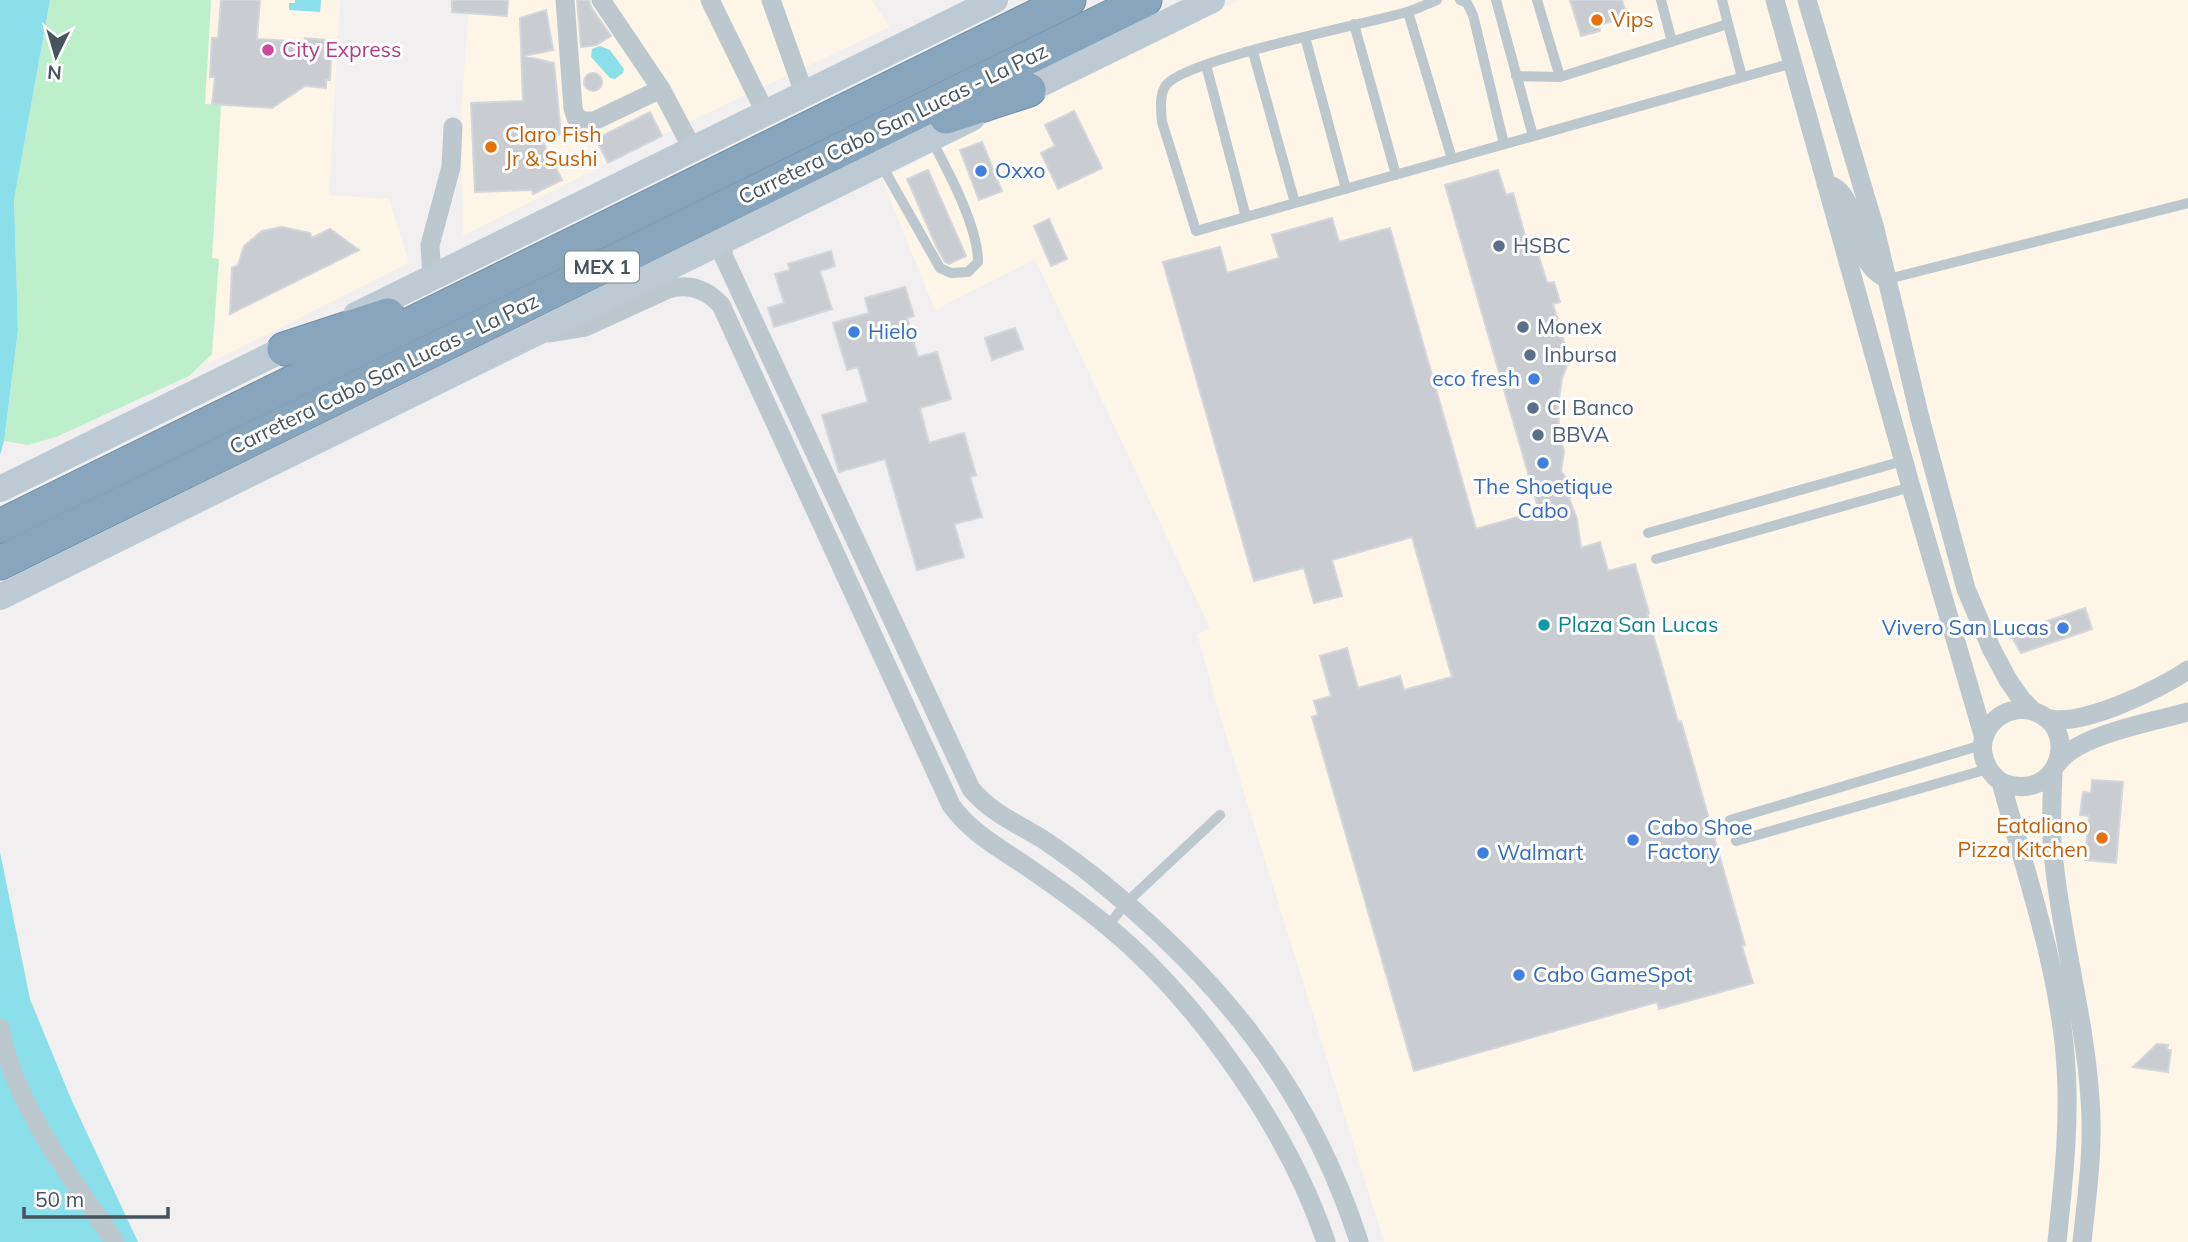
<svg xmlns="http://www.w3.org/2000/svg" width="2188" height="1242" viewBox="0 0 2188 1242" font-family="Mulish,sans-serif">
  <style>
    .commercial { fill: #fcf5e8 }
    .green { fill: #beefcc }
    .water { fill: #8bdfeb }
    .building { fill: #c9ccd1; stroke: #d3d6da; stroke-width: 2 }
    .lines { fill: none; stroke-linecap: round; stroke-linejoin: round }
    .highway-casing { stroke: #7291a9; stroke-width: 35 }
    .lane { stroke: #bdc7ce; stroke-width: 10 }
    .street { stroke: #bdc7ce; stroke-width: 19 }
    .secondary { stroke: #bdc9d3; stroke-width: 26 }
    .highway { stroke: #87a6bd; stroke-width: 33 }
    .food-dot { fill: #e8710a; stroke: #fff; stroke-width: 2.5 }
    .hotel-dot { fill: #d1479c; stroke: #fff; stroke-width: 2.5 }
    .shop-dot { fill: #3f7fe0; stroke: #fff; stroke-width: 2.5 }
    .service-dot { fill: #5c6f8a; stroke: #fff; stroke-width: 2.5 }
    .culture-dot { fill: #0f9aa8; stroke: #fff; stroke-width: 2.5 }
    .labels { text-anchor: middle; stroke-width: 6; stroke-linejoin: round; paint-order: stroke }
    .shield { fill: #fff; stroke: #7e878d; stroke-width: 2 }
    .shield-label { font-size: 19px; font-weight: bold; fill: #47545c }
    .food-label { font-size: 21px; fill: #c56008; stroke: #fff; text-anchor: start }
    .hotel-label { font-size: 21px; fill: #b23c85; stroke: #fff; text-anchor: start }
    .street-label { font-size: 21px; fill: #47545c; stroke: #fff }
    .shop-label { font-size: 21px; fill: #366cbe; stroke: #fff; text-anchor: start }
    .service-label { font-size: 21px; fill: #4e5e75; stroke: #fff; text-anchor: start }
    .culture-label { font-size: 21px; fill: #0d838f; stroke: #fff; text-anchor: start }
  </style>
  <rect width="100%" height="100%" fill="#f1efef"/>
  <path class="commercial" d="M 211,0 L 340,0 L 329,195 L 389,199 L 409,263 L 208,364 L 208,358 L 212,354 L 218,259 L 212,258 L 221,106 L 205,104 Z
    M 469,0 L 872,0 L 890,27 L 691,121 L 463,236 L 461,118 Z
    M 1239,0 L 2188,0 L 2188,1242 L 1384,1242 L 1221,719 L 1197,634 L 1210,628 L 1035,259 L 935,310 L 882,179 L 981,127 Z"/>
  <path class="green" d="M 50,0 L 211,0 L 205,104 L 221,105 L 212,258 L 219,259 L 212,354 L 189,376 L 56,437 L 28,445 L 4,441 L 18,330 L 14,200 Z"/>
  <path class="water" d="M 0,0 L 50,0 L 14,200 L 18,330 L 4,441 L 0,455 Z
    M 295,0 L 321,0 L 320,12 L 289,10 L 289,3 L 295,3 Z
    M 600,46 L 610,50 L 624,69 L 623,73 L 615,79 L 610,78 L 591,57 L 592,49 Z
    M 0,852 L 30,999 L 71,1099 L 138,1242 L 0,1242 Z"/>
  <path class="building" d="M 221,0 L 260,0 L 257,39 L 305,42 L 305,38 L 325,40 L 324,58 L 331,58 L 330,80 L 326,80 L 326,88 L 305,86 L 272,108 L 212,104 L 215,77 L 210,77 L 212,38 L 218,38 Z
    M 452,0 L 508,0 L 507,16 L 452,12 Z
    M 577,0 L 589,0 L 591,7 L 611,36 L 596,45 L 581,47 Z
    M 1570,0 L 1622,0 L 1627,17 L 1599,25 L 1600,31 L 1581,36 Z
    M 546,10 L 553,50 L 524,56 L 554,63 L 561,134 L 542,140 L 562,180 L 533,194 L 532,190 L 475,192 L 471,103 L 523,101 L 520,18 Z
    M584 82a9 9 0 1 1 18 0a9 9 0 1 1-18 0Z
    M 1074,111 L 1102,168 L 1058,189 L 1041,153 L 1055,146 L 1045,125 Z
    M 650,112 L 662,136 L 608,163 L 596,139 Z
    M 982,142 L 1002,191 L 979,200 L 960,150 Z
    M 928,170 L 966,256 L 949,264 L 945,262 L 937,248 L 907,179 Z
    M 1498,170 L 1506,195 L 1513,193 L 1526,239 L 1533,237 L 1547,283 L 1554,282 L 1560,302 L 1553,304 L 1569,359 L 1562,379 L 1558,405 L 1559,427 L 1564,452 L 1561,471 L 1577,493 L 1569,498 L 1577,519 L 1581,548 L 1600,542 L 1608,571 L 1635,564 L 1649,613 L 1647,613 L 1678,722 L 1681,721 L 1745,945 L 1742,946 L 1753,983 L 1659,1009 L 1657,1002 L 1414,1071 L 1312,717 L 1318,715 L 1314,701 L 1331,696 L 1320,656 L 1347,648 L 1358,688 L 1400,676 L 1404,690 L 1452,677 L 1412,537 L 1332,560 L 1342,596 L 1314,603 L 1304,568 L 1254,581 L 1163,262 L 1220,247 L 1227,273 L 1279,258 L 1272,235 L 1332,218 L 1339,242 L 1390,228 L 1476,529 L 1539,511 L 1445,185 Z
    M 1049,219 L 1067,259 L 1051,266 L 1034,226 Z
    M 282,227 L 310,233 L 312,238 L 330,229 L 359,250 L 230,314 L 232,268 L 238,265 L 244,246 L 262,231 Z
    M 831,251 L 835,266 L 820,271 L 832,309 L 774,327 L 768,308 L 784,303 L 775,274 L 790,270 L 788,264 Z
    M 905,287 L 914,316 L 907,318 L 918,357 L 937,352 L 951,399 L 920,408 L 929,443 L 964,433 L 976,475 L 970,477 L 982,517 L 954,524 L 964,557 L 917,570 L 885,459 L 839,472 L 822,415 L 868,402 L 858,367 L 847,370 L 833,323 L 869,313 L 865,298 Z
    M 1015,328 L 1023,349 L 992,360 L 985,338 Z
    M 2085,608 L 2092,629 L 2021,653 L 2010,634 Z
    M 2092,780 L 2123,782 L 2116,863 L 2085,860 L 2089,816 L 2080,815 L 2083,792 L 2091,793 Z
    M 2157,1044 L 2168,1045 L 2167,1050 L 2171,1050 L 2168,1072 L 2133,1067 Z"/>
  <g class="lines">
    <g class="highway-casing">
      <path id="highway" d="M 946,117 L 1029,90
        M 284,349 L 388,315
        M 0,526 L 1069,0
        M 0,563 L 1145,0"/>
    </g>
    <path class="lane" d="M 1437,0 C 1427,4 1417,9 1407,12 C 1366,24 1186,59 1166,85 C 1159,95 1161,111 1162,122 L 1196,231 L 1793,63
      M 1460,0 L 1467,3 L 1473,15 L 1504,144
      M 1496,0 L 1533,136
      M 1537,0 L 1560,77
      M 1661,0 L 1672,42
      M 1722,0 L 1728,24
      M 1408,12 L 1452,159
      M 1354,24 L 1396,175
      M 1305,37 L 1346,189
      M 1253,52 L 1295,203
      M 1206,65 L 1246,217
      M 1516,76 L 1560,77 L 1728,24 L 1742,77
      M 881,164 L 940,268 L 951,273 L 968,272 L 978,262 C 978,226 948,171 931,139
      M 1888,279 L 2188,203
      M 1648,533 L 1903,461
      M 1656,559 L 1911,487
      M 1730,820 L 1982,745
      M 1736,841 L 1988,769
      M 1108,926 L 1126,903 L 1220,815"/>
    <path class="street" d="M 565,0 L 573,108 L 576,118 L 584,121 L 594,121 L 661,89
      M 601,0 L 661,89 L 692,148
      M 710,0 L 765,112
      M 771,0 L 804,93
      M 1775,0 L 1911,487 L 1984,738
      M 1807,0 L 1875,229 L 1920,418 L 1966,589 L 1991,648 L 2008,680 L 2022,700 L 2033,711
      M 1826,184 C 1864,192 1846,263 1888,279
      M 731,237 L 724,245 L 723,255 L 971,789 C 991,813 1018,824 1044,840 C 1060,851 1077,863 1092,875 C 1218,976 1309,1086 1359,1242
      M 432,278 L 430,245 L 451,167 L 453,127
      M 548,333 L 585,327 L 668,289 C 689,283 706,289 721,305 L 951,805 C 972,834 1000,848 1029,868 C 1055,886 1082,905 1106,925 C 1197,999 1289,1131 1326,1242
      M 2044,717 C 2075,731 2160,689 2188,670
      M 2058,763 C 2077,735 2155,721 2188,712
      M 2053,772 C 2052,802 2050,832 2054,862 C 2062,941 2085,1019 2090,1099 C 2094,1146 2087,1195 2082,1242
      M 2001,782 C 2061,807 2084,721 2028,710 C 2016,708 2003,712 1994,721 C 1975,740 1981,767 2001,782 C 2026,875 2060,970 2066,1067 C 2070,1125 2063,1184 2057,1242
      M 0,1028 C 14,1105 72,1178 115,1242"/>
    <path class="secondary" d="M 1012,98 L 1212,0
      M 356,315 L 995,0
      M 0,489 L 302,340
      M 0,597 L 972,118"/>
    <use href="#highway" class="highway"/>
  </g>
  <g class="food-dot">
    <circle cx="1597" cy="20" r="7"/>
    <circle cx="491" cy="147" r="7"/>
    <circle cx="2102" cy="838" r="7"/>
  </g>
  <circle class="hotel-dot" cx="268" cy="50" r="7"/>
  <g class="shop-dot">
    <circle cx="981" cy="171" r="7"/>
    <circle cx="854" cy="332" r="7"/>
    <circle cx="1534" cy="379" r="7"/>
    <circle cx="1543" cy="463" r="7"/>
    <circle cx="2063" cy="628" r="7"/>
    <circle cx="1633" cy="840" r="7"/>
    <circle cx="1483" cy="853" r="7"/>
    <circle cx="1519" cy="975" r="7"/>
  </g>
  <g class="service-dot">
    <circle cx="1499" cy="246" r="7"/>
    <circle cx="1523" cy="327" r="7"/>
    <circle cx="1530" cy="355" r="7"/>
    <circle cx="1533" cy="408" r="7"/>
    <circle cx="1538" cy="435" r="7"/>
  </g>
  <circle class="culture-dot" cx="1544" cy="625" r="7"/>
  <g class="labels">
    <rect class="shield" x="565" y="251.5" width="74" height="31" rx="5"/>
    <g class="shield-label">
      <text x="602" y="274">MEX 1</text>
    </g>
    <g class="food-label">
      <text x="1611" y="27">Vips</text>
      <text x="505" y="142">Claro Fish<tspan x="505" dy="24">Jr &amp; Sushi</tspan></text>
      <text x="2088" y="833" text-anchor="end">Eataliano<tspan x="2088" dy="24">Pizza Kitchen</tspan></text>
    </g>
    <g class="hotel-label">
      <text x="282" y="57">City Express</text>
    </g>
    <g class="street-label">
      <text transform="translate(893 124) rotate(-26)" y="7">Carretera Cabo San Lucas - La Paz</text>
      <text transform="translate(384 374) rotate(-26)" y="7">Carretera Cabo San Lucas - La Paz</text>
    </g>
    <g class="shop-label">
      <text x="995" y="178">Oxxo</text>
      <text x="868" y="339">Hielo</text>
      <text x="1520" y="386" text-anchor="end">eco fresh</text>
      <text x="1543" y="494" text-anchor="middle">The Shoetique<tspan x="1543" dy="24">Cabo</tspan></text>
      <text x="2049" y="635" text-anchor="end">Vivero San Lucas</text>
      <text x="1647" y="835">Cabo Shoe<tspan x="1647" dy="24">Factory</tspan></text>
      <text x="1497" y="860">Walmart</text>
      <text x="1533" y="982">Cabo GameSpot</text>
    </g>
    <g class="service-label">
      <text x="1513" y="253">HSBC</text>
      <text x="1537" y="334">Monex</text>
      <text x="1544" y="362">Inbursa</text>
      <text x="1547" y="415">CI Banco</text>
      <text x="1552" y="442">BBVA</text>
    </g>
    <g class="culture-label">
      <text x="1558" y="632">Plaza San Lucas</text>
    </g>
  </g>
  <g transform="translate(56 56) rotate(185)" stroke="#ffffff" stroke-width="5" paint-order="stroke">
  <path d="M0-5L12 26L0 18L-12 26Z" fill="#47545c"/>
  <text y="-10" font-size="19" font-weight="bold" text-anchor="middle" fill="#47545c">N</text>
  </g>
  <path d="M24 1207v10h144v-10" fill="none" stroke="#47545c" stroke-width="3.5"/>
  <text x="35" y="1207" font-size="21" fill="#47545c" stroke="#ffffff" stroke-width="5" paint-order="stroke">50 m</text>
</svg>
